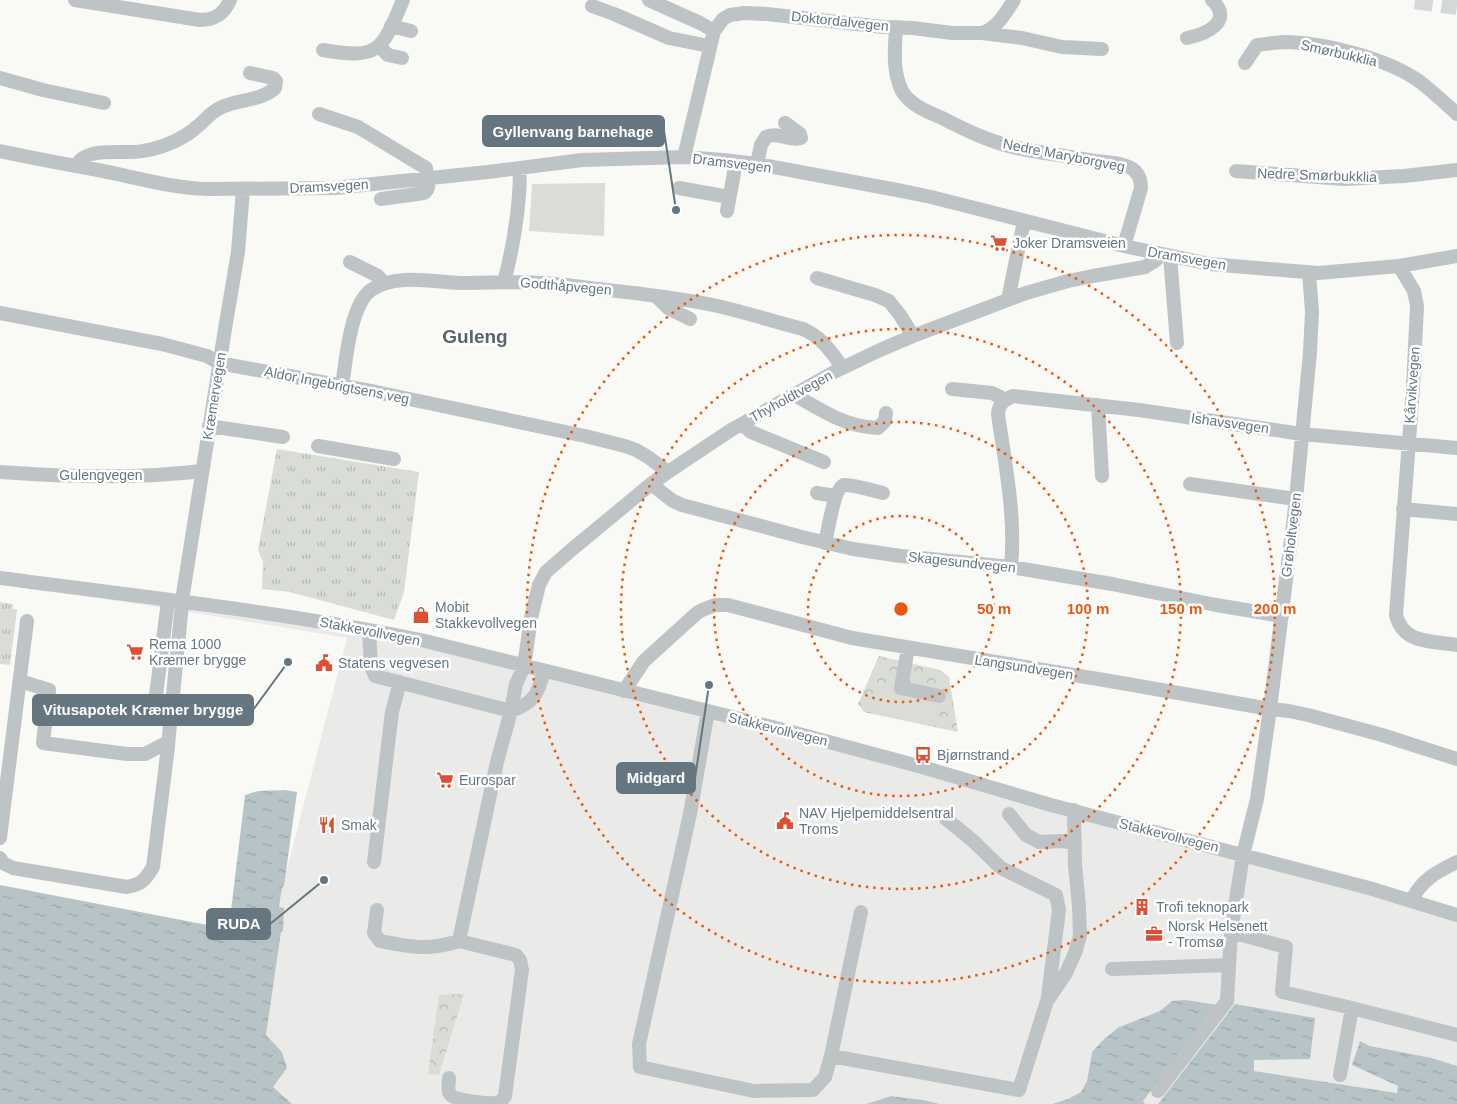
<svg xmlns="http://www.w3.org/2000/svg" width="1457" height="1104" viewBox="0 0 1457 1104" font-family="Helvetica,sans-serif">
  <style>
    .built { fill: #eaeae9 }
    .grass { fill: url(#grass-tufts) }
    .park { fill: url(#park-crowns) }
    .garden { fill: #d9ddd6 }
    .water { fill: url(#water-ripples) }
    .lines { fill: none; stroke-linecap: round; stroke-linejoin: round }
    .major-tunnel { stroke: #d4d8d8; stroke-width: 18; stroke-dasharray: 18 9; stroke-linecap: butt }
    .minor { stroke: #bec3c6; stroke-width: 14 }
    .ring { fill: none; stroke: #e8590c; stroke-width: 2.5; stroke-dasharray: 2.5 5 }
    .labels { text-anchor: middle; stroke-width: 5; stroke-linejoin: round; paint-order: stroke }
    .street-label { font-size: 14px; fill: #657680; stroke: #fff }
    .poi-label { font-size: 14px; fill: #657680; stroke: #fff; text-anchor: start }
    .district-label { font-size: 19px; font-weight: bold; fill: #56646c; stroke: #fff }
    .centre { fill: #e8590c; stroke: #fff; stroke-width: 2.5 }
    .ring-label { font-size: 15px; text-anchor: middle; font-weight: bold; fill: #e8590c; stroke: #fff; stroke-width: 5; stroke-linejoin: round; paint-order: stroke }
    .leader { fill: none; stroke: #657680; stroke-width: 2 }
    .callout-dot { fill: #657680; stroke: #fff; stroke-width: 2 }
    .callout { fill: #657680; stroke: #657680; stroke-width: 2 }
    .callout-label { font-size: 15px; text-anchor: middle; font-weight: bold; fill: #fff }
  </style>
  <defs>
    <pattern id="grass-tufts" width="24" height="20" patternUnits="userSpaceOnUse" patternTransform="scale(1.25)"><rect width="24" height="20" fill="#d9ddd6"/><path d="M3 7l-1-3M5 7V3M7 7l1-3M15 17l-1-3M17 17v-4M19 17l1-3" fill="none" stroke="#b4b8b3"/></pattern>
    <pattern id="park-crowns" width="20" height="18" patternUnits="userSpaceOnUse" patternTransform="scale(1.25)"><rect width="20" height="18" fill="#d9ddd6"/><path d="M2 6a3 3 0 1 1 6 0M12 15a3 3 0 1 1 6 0" fill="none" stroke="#b4b8b3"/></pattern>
    <pattern id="water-ripples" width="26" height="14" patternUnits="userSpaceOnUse" patternTransform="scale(1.25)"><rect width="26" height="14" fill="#b7c4c7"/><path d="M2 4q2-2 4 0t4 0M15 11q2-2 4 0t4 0" fill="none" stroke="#98a4a7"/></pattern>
  </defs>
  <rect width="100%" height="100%" fill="#f9f9f6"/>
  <path class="built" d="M 0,571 L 346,630 L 518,669 L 621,697 L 772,733 L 1457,913 L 1457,1066 L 1432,1058 L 1370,1046 L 1360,1041 L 1352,1065 L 1398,1086 L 1397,1093 L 1253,1071 L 1254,1060 L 1310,1058 L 1235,1005 L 1158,1104 L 1145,1104 L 1143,1101 L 1172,1001 L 1160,1011 L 1119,1027 L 1092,1052 L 1087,1081 L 1081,1092 L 1068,1099 L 1052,1104 L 940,1104 L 923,1100 L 891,1096 L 866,1104 L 292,1104 L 272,1087 L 282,1052 L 266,1035 L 284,908 L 279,908 L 282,888 L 347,638 L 190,612 L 0,583 Z"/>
  <path class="grass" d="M 277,449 L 419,472 L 404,592 L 394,620 L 290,592 L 262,589 L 263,562 L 258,550 Z
    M 0,602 L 13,604 L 13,609 L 17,609 L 10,665 L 0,664 Z"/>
  <path class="park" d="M 879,656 L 940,670 L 949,677 L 958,732 L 864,712 L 858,704 Z
    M 464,994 L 439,1075 L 428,1074 L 439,995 Z"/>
  <path class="garden" d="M 605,183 L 604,236 L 529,231 L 532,184 Z
    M 881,687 L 940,699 L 934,726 L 875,714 Z"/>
  <path class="water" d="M 285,790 L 297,792 L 284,886 L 282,888 L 279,907 L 284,908 L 283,931 L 281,932 L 266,1035 L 282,1052 L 287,1068 L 273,1087 L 292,1104 L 0,1104 L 0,885 L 223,928 L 230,919 L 245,795 L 258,791 Z
    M 1186,1000 L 1217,1005 L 1143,1101 L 1145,1104 L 1052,1104 L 1068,1099 L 1081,1092 L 1087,1081 L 1092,1052 L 1104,1039 L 1119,1027 L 1160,1011 L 1172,1001 Z
    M 1235,1004 L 1315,1018 L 1310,1059 L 1254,1060 L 1254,1071 L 1397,1093 L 1398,1086 L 1352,1065 L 1360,1041 L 1370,1046 L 1432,1058 L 1457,1066 L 1457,1104 L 1158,1104 Z
    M 891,1096 L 923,1100 L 940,1104 L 866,1104 Z"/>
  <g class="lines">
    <path class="major-tunnel" d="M 1415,0 L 1457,6"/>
    <path class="minor" d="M 75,0 L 200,20 C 215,20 224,14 230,0
      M 649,0 L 700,23 L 714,31
      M 592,6 L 614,14 L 669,38 L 709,46
      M 391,26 L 411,31
      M 896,27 C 895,48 892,71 902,91 C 910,105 928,112 942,118 C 969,132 997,145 1027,150 C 1050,154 1072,157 1095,161 C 1106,162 1118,162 1129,167 C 1138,171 1141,179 1141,188 L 1124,246
      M 982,33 C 998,28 1005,13 1014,0
      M 1187,38 C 1207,34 1234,21 1212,0
      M 379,46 L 388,55 L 402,58
      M 323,50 C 380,60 382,50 403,0
      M 1245,63 L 1257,45 C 1267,44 1278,42 1288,42 C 1328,44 1386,58 1419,81 C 1432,91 1445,103 1457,114
      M 0,78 L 43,90 L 104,103
      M 319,114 L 358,127 L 426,168 C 427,177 432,187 424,193 L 381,199
      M 0,151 C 33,158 65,164 98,170 C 135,177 170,188 208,189 L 335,188 L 488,172 L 582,160 L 684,157 L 723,160 L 757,164 L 897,190 L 931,197 L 1124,246 L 1210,264 L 1318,273 L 1399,266 L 1457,256
      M 684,157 L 714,31 L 723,19 L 730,15 L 744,13 L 767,14 L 883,27 L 913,28 L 952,33 L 982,33 L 1022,38 L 1062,47 L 1102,49
      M 757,164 L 761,145 L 766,137 C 777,131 790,142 801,138 L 800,134 L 785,123
      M 76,166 C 86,145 123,155 143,151 C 162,148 184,139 198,126 C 206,119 212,111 222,107 C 239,99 261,101 275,88 L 276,81 L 273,78 L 250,73
      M 1236,171 L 1344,179 L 1404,176 L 1457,170
      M 679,188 L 729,197
      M 727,211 L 736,162
      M 1170,256 L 1177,343
      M 350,262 L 378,276 L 384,284
      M 1399,266 L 1414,291 L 1417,306 L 1413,387 L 1396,615 C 1403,644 1432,641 1457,645
      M 817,278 L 875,295 L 889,301 L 900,315 L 913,336
      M 504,282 C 514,244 520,207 520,168
      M 657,297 L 668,308 L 690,319
      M 1008,300 L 1024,221
      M 0,313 L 162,344 L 207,356 L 219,363 L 376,392 L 585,436 L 625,446 L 636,450 L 648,457 L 668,472
      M 342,386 C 346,361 350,305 371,290 C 396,273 432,282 460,283 C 488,283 515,281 543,283 C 562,284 580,287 599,289 C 635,293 672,297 708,304 C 739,310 771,321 803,329 C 822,337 831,352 843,368
      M 952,389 L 992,393 L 1004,399
      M 793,394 C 821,410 845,427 878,428 L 885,421 L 886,413
      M 1098,405 L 1102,476
      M 742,424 L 751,432 L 824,462
      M 209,426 L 283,437
      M 318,446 L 394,459
      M 0,472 C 66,477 136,479 202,471
      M 651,484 L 673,501 L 682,505 L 802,537 L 853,549 L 901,556 L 1011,567 L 1112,584 L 1216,605 L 1282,616
      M 1190,484 L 1296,499
      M 817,493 L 835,496
      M 1403,509 L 1457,514
      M 825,543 C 828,531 834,488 844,485 C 851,484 875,491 883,493
      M 1011,567 C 1016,516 1005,464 998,414 C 999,403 1004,400 1013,396 L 1139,410 L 1302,434 L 1457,448
      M 0,578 C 142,597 285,612 425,641 L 788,731 L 922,767 L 1051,805 L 1369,888 L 1457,915
      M 369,630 L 371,666 L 375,676 L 511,711 C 534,703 538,694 544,671
      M 908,648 L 901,688 L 939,696
      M 20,681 L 49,690 L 43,743 L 127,754 L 145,754 L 168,742
      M 624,691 L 644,661 L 697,613 L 702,610 L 715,605 L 728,605 L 852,638 L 1110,681 L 1270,709 L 1289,711 L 1308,715 L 1382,735 L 1457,759
      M 154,711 L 168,601
      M 708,711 L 690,814 L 639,1044 L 640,1067 L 754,1091 L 813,1090 L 825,1077 L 831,1056 L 1019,1090 L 1047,1001 L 1066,973 L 1075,953 L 1080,936 L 1079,906 L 1075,865 L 1074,810
      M 1009,814 L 1026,835 L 1039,842 L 1062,841 L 1075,843
      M 945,818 L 972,840 L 1001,868 L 1056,895 L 1059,910 L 1048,997
      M 0,838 L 27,621
      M 0,858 L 3,863 L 13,868 L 127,887 C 142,884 145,880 153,867 L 167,755 L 183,594 L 225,329 L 238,252 L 243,190
      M 374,862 L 392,712 L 400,682
      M 1412,900 C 1421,880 1438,871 1457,862
      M 377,910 L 374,933 L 380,941 C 411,947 427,951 459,941
      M 1231,932 L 1286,947 L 1282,992 L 1352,1008 L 1457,1035
      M 1112,969 L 1229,965
      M 831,1056 L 861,912
      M 1340,1075 L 1352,1008
      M 449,1078 C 449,1083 447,1090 450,1094 C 453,1101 489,1104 496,1103 C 501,1102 502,1100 505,1096 L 522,970 L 520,960 L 516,955 L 459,941 L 497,762 L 511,711 L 516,684 L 524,666 L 531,618 L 539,585 L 546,572 L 570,551 L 651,484 L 668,472 L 731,430 L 836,371 L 880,350 L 913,336 L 1026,293 L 1068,281 L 1093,276 L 1145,267 L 1156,260 L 1161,254
      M 1158,1091 L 1227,1001 L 1231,932 L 1243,855 L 1257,799 L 1270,709 L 1296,499 L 1310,352 L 1312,312 L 1309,272"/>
  </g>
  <g class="ring">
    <circle cx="901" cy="609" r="93"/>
    <circle cx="901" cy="609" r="187"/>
    <circle cx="901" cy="609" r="280"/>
    <circle cx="901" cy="609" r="374"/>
  </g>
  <defs>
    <g id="supermarket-bare" transform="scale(1.35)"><path d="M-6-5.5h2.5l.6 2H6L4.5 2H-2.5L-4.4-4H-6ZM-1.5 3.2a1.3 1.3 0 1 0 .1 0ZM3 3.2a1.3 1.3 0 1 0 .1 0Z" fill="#dd4e32" stroke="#fff" stroke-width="2.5" paint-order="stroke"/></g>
    <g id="shop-bare" transform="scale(1.35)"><path d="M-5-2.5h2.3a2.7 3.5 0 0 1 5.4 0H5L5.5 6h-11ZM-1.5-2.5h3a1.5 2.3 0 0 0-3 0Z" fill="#dd4e32" stroke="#fff" stroke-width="2.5" paint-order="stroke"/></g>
    <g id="civic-bare" transform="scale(1.35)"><path d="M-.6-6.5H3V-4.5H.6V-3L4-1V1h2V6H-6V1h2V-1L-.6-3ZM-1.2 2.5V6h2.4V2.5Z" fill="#dd4e32" stroke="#fff" stroke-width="2.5" paint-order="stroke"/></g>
    <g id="bus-bare" transform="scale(1.35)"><path d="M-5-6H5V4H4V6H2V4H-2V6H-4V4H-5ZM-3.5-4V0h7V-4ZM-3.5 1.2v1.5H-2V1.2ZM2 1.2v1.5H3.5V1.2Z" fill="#dd4e32" stroke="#fff" stroke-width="2.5" paint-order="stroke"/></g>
    <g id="restaurant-bare" transform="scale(1.35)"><path d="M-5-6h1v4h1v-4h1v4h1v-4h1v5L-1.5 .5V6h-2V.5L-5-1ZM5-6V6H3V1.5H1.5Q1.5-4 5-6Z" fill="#dd4e32" stroke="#fff" stroke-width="2.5" paint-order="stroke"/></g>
    <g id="building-bare" transform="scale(1.35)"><path d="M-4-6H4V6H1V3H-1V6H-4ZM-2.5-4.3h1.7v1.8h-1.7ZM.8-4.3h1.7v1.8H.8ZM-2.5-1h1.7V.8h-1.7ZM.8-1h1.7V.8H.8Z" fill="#dd4e32" stroke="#fff" stroke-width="2.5" paint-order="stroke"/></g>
    <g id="office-bare" transform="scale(1.35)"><path d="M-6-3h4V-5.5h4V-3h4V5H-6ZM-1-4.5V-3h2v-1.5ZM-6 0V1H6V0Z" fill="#dd4e32" stroke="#fff" stroke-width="2.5" paint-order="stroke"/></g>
  </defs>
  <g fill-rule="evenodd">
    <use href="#supermarket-bare" x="999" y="243"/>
    <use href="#shop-bare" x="421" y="615"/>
    <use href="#supermarket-bare" x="135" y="652"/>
    <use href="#civic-bare" x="324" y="663"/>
    <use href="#bus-bare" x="923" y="755"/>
    <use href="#supermarket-bare" x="445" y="780"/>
    <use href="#civic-bare" x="785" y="821"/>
    <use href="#restaurant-bare" x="327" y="825"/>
    <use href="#building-bare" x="1142" y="907"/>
    <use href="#office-bare" x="1154" y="934"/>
  </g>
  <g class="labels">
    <g class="street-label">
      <text transform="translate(840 21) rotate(6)" y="5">Doktordalvegen</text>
      <text transform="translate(1339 53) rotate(13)" y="5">Smørbukklia</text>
      <text transform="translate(1064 155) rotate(11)" y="5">Nedre Maryborgveg</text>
      <text transform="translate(732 163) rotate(7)" y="5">Dramsvegen</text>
      <text transform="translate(1317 175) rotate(2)" y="5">Nedre Smørbukklia</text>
      <text transform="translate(329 186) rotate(-3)" y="5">Dramsvegen</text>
      <text transform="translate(1187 258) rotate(10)" y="5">Dramsvegen</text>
      <text transform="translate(566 286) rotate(5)" y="5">Godthåpvegen</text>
      <text transform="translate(337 385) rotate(11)" y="5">Aldor Ingebrigtsens veg</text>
      <text transform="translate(1412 385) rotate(-86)" y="5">Kårvikvegen</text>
      <text transform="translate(214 396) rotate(-81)" y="5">Kræmervegen</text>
      <text transform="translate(791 396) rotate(-29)" y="5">Thyholdtvegen</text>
      <text transform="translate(1230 423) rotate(8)" y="5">Ishavsvegen</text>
      <text x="101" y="480">Gulengvegen</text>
      <text transform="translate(1291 535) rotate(-83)" y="5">Grøholtvegen</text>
      <text transform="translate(962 562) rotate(6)" y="5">Skagesundvegen</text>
      <text transform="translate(370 631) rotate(11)" y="5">Stakkevollvegen</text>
      <text transform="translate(1024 667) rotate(9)" y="5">Langsundvegen</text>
      <text transform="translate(778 729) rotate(14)" y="5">Stakkevollvegen</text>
      <text transform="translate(1169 835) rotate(14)" y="5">Stakkevollvegen</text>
    </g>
    <g class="poi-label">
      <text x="1013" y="248">Joker Dramsveien</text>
      <text x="435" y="612">Mobit<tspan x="435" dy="16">Stakkevollvegen</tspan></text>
      <text x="149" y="649">Rema 1000<tspan x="149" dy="16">Kræmer brygge</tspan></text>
      <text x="338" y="668">Statens vegvesen</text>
      <text x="937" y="760">Bjørnstrand</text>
      <text x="459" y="785">Eurospar</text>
      <text x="799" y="818">NAV Hjelpemiddelsentral<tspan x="799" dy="16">Troms</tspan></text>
      <text x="341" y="830">Smak</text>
      <text x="1156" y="912">Trofi teknopark</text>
      <text x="1168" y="931">Norsk Helsenett<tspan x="1168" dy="16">- Tromsø</tspan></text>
    </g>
    <g class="district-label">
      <text x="475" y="343">Guleng</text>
    </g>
  </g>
  <circle cx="901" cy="609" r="8" class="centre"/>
  <g class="ring-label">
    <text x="994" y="614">50 m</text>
    <text x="1088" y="614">100 m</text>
    <text x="1181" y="614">150 m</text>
    <text x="1275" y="614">200 m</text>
  </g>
  <path class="leader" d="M676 210L664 131M288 662L253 710M709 685L695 778M324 880L270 924"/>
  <g class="callout-dot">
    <circle cx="676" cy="210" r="5"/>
    <circle cx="288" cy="662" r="5"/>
    <circle cx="709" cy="685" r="5"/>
    <circle cx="324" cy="880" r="5"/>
  </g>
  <g class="callout">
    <rect x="483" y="116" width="181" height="30" rx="5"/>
    <rect x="33" y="695" width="220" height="30" rx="5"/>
    <rect x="617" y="763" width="78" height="30" rx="5"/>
    <rect x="207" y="909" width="63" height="30" rx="5"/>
  </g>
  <g class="callout-label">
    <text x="573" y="137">Gyllenvang barnehage</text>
    <text x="143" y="715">Vitusapotek Kræmer brygge</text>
    <text x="656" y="783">Midgard</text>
    <text x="239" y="929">RUDA</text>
  </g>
</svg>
